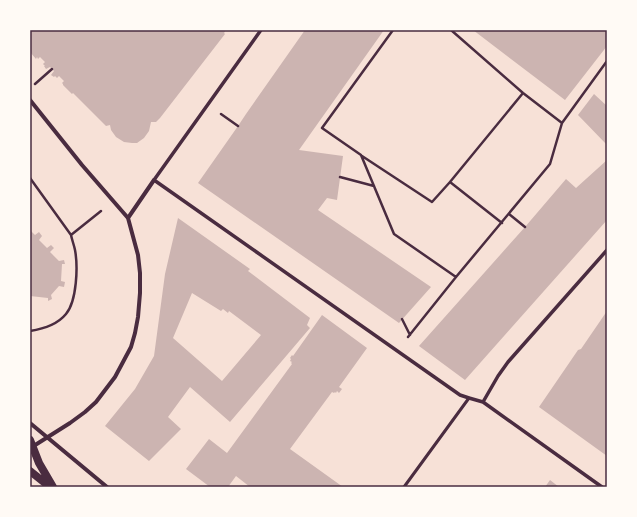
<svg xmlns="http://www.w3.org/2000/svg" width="637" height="517" viewBox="0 0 637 517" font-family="Figtree,sans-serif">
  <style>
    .building { fill: #ccb4b1; fill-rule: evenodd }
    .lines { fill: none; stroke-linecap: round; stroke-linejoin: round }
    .path { stroke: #4a2c40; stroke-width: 2.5 }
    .service { stroke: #4a2c40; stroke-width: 3 }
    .pedestrian { stroke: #4a2c40; stroke-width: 3.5 }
    .minor { stroke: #4a2c40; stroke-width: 4 }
    .secondary { stroke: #4a2c40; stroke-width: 8 }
    .neatline { fill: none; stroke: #4a2c40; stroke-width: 1.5 }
  </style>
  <rect width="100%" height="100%" fill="#f7e1d7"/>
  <path class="building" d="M 30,30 L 167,30 L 168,31 L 169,30 L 226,30 L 224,33 L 225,34 L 160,118 L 156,122 L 151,122 L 149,131 L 144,138 L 137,143 L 132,143 L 124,142 L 116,137 L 111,130 L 110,125 L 106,126 L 73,93 L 72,94 L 63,85 L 63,84 L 62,83 L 64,81 L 59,76 L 57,78 L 55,76 L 54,77 L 51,75 L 54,71 L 50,67 L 46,69 L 44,66 L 45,66 L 43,64 L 45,62 L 40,57 L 38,59 L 37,57 L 36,59 L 30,52 Z
    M 305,30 L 384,30 L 299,150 L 343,156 L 337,200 L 327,198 L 318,210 L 431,287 L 399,323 L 198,183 L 238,126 L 246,114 Z
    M 473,30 L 607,30 L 607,46 L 565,100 Z
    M 594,94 L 607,106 L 607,145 L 578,115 Z
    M 607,160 L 607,220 L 465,380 L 419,346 L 525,227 L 566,179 L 576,188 Z
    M 178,218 L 250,269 L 248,271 L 310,318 L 307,325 L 310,328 L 230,422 L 190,387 L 168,417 L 181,429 L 149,461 L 105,426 L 135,389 L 154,356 L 165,274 ZM 192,293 L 221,311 L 223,309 L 228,313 L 229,311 L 261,335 L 222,381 L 173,338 Z
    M 30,230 L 35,235 L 39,232 L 42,236 L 39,240 L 47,248 L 51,245 L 54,248 L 50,252 L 59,261 L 64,260 L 65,264 L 62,264 L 61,281 L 65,282 L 64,287 L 59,286 L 51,295 L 52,299 L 48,301 L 48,298 L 30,296 Z
    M 607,311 L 607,456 L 539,407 L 578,350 L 581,349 Z
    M 322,315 L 367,348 L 339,387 L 342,389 L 339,393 L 337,391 L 336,393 L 335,392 L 334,393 L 332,392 L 290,449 L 343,487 L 250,487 L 236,476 L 228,487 L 210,487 L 186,469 L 209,439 L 227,453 L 292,364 L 291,363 L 292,362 L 290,361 L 291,359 L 290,358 L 292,355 L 293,356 Z
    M 550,480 L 559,487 L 545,487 Z"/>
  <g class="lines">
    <path class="path" d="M 393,30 L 322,128 L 361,155 L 394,234 L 456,277
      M 451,30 L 523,93 L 562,123
      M 35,84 L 52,69
      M 221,114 L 238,126
      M 362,156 L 432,202 L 450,182
      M 340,177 L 374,186
      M 30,178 L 71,235
      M 509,214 L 525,227
      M 502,223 L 450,182 L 523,93
      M 402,319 L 410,335
      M 30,331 C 43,329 57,325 66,314 C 77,301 78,266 75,250 C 74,245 72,240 71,235 L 101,211
      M 408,337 L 456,277 L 550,164 L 562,123 L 607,61"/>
    <path class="service" d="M 404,487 L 469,398"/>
    <path class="pedestrian" d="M 261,30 L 154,180 L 460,395 L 469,398 L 483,402 L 602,487
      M 483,402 L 498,376 L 508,362 L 607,250"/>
    <path class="minor" d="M 30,100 L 82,165 L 128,218 L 138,255 L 140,273 L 140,293 L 138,317 L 135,333 L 131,347 L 115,377 L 96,402 L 85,412 L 70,423 L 32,447
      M 128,218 L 154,180
      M 30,423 L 107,487"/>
    <path class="secondary" d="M 30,440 L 39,463 L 53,487
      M 30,471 L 50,487"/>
  </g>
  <rect width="637" height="517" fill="none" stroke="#fffaf5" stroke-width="62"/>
  <rect x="31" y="31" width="575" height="455" class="neatline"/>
</svg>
